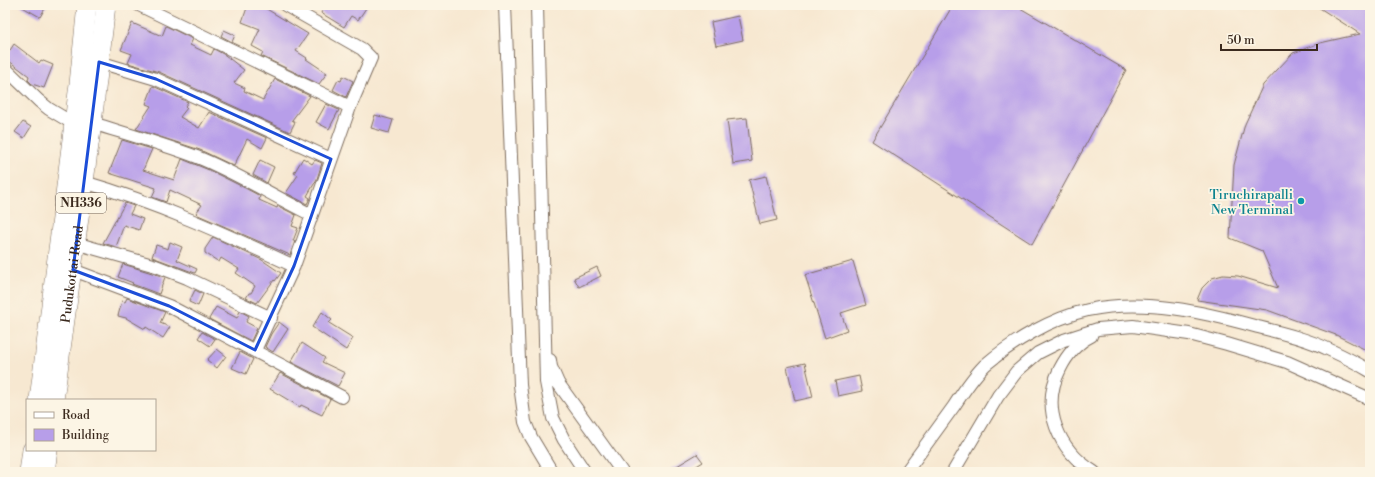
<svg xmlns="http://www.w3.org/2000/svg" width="1375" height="477" viewBox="0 0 1375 477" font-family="'Libre Bodoni',serif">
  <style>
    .building { fill: #b79ee9 }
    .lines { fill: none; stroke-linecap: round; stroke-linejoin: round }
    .minor-casing { stroke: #7d6c5d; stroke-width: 14 }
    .trunk-casing { stroke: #7d6c5d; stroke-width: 20 }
    .minor { stroke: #fff; stroke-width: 12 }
    .trunk { stroke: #fff; stroke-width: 19 }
    .marked { fill: none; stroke: #1d4ed8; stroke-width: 3; stroke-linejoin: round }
    .culture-dot { fill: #0f9aa8; stroke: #fcf5e5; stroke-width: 1.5 }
    .labels { text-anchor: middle; stroke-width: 3.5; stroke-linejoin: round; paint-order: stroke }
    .shield { fill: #fcf5e5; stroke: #75675a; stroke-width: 1 }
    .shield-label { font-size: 12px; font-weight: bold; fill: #3b2a1e }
    .culture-label { font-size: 13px; fill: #0d838f; stroke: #fcf5e5; text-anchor: end }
    .street-label { font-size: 13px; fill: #3b2a1e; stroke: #fcf5e5 }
  </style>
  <rect width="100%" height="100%" fill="#fcf5e5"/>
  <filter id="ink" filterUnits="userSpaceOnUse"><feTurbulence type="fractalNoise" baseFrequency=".025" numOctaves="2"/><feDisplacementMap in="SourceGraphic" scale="8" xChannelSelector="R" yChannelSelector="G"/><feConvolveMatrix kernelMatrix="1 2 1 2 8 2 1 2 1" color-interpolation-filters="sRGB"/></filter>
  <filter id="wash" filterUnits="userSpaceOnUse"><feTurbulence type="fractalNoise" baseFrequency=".012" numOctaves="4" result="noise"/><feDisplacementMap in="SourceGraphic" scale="16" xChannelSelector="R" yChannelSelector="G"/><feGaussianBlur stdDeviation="0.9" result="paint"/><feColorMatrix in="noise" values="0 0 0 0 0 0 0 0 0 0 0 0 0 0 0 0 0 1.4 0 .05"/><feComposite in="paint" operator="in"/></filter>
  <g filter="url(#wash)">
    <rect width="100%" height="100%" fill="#f7e8d1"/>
    <g id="blocks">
      <path class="building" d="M 19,5 L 47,5 L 40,17 Z
        M 248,5 L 260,5 L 308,34 L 296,51 L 307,58 L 306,59 L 327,73 L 319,84 L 261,56 L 263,52 L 252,46 L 260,29 L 242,22 Z
        M 326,5 L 368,5 L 358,20 L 351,16 L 344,27 L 321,13 Z
        M 953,5 L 1015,5 L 1126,70 L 1032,244 L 872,141 Z
        M 1315,5 L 1370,5 L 1370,352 L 1336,335 L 1267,310 L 1197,300 L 1202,288 L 1212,278 L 1223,275 L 1238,276 L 1278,288 L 1262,251 L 1230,238 L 1234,165 L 1245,124 L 1263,85 L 1293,53 L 1320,43 L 1360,34 Z
        M 738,16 L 743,40 L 716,46 L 711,22 Z
        M 132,23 L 162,36 L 166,26 L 193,39 L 190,45 L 211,55 L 214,49 L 225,55 L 244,70 L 234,83 L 245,88 L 244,91 L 263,100 L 275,79 L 310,96 L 292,120 L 295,122 L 290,132 L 159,72 L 128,63 L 132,54 L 121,50 Z
        M 224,30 L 235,35 L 232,42 L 221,36 Z
        M 14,44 L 39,63 L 41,60 L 53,65 L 44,88 L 32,84 L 28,80 L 29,76 L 5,58 Z
        M 343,76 L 353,81 L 346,97 L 333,90 L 338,80 L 341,81 Z
        M 153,86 L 188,102 L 185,106 L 187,108 L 180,117 L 199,128 L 209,112 L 267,138 L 262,148 L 247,139 L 234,166 L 200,150 L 136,129 L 151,106 L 146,104 Z
        M 326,104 L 339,110 L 329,129 L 316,122 Z
        M 375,115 L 393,120 L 389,133 L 371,128 Z
        M 747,118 L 752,161 L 733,164 L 727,120 Z
        M 23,122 L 31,127 L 24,138 L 15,132 Z
        M 122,140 L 152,149 L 143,170 L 174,180 L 182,159 L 209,170 L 247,189 L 260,196 L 259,200 L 277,208 L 278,206 L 296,215 L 292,226 L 298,228 L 293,241 L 295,241 L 290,255 L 198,215 L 196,213 L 202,205 L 170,190 L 166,202 L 152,197 L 156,188 L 109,173 Z
        M 303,158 L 312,164 L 315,160 L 322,163 L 317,179 L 307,196 L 310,198 L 307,204 L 286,193 L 298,175 L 294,173 Z
        M 260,160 L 274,167 L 267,183 L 253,175 Z
        M 766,176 L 777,220 L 760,224 L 749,180 Z
        M 125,203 L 134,206 L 130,214 L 143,219 L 139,230 L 124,225 L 116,247 L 103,243 Z
        M 213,237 L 262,260 L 281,273 L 275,281 L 274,280 L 257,303 L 246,298 L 249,293 L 251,293 L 255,286 L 236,273 L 239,269 L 221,258 L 219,262 L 205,253 L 205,249 Z
        M 170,242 L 182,247 L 177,260 L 197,269 L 195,273 L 152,257 L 156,245 L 168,249 Z
        M 853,261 L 866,305 L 841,313 L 847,330 L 825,338 L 805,275 Z
        M 123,264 L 165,277 L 159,294 L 132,284 L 133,283 L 118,277 Z
        M 597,267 L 601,276 L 579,287 L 574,278 Z
        M 195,290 L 203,294 L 198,306 L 189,302 Z
        M 127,298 L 165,312 L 160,323 L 170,327 L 163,338 L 146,327 L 145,329 L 126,318 L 118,316 L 122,301 L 125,302 Z
        M 216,307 L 237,318 L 240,311 L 249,316 L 246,322 L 257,328 L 251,341 L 209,319 Z
        M 322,312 L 332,320 L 329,323 L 353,338 L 346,350 L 312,327 Z
        M 279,322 L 288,329 L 273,352 L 265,347 L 271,334 Z
        M 202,332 L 215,339 L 210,346 L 198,338 Z
        M 302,343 L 325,358 L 322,362 L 345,373 L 338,386 L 291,362 Z
        M 217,349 L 226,356 L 217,368 L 207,360 Z
        M 240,352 L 253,359 L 246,374 L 232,368 Z
        M 805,363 L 813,397 L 795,401 L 787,367 Z
        M 280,373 L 330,399 L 322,415 L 301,405 L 300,407 L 270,389 Z
        M 859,376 L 862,391 L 838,396 L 835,381 Z
        M 697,454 L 703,462 L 687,472 L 667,472 Z"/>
    </g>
  </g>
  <g filter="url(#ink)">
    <use href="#blocks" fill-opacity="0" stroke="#7d6c5d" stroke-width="1"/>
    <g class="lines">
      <g class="minor-casing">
        <path id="minor" d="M 139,5 L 350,107
          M 505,5 L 520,385 L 525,422 L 531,437 L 552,472
          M 537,5 L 546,382 L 553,418 L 564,440 L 585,472
          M 99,62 L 156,79 L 331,159
          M 5,68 L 39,101 L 49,109 L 74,124
          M 92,123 C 127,134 163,144 197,157 C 237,173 273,196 312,215
          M 84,182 C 157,203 225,234 294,266
          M 75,243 L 156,266 L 187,278 L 271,318
          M 73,270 L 169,306 L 342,397
          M 1091,336 C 1077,343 1067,355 1060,369 C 1040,408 1058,450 1094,472
          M 255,350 L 294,266 L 350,107 L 371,58 L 362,49 L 285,5
          M 550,360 L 551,367 L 558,383 L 622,472
          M 906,472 C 922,450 938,428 954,406 C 963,392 973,377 985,365 C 1013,341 1052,318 1088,310 C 1144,298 1204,312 1258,327 C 1282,333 1307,339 1330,350 C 1343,356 1357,363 1370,371
          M 953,472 L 998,396 L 1017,371 L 1038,353 L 1064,340 L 1098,329 L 1133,326 L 1189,334 L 1227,344 L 1287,362 L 1370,399"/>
      </g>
      <g class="trunk-casing">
        <g id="trunk">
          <path d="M 39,400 L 79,84 L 87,5"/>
          <path id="s1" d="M 54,400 L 92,123 L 106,5"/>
          <path d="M 29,472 L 32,450"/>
          <path d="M 45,472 L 48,450"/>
        </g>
      </g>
      <use href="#minor" class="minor"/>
      <use href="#trunk" class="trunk"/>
    </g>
  </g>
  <path class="marked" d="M 99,62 L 156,79 L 331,159 L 294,266 L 255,350 L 169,306 L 73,270 Z"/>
  <circle class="culture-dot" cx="1301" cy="201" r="4"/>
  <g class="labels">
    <rect class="shield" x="56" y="193" width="50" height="20" rx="3"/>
    <g class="shield-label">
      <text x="81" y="207">NH336</text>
    </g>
    <g class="culture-label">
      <text x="1293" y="199">Tiruchirapalli<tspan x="1293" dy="15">New Terminal</tspan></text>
    </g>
    <g class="street-label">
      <text dy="5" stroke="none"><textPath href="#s1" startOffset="127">Pudukottai Road</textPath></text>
    </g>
  </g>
  <rect width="1375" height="477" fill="none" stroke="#fcf5e5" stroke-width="20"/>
  <rect x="26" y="399" width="130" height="52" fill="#fcf5e5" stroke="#afa495"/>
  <rect x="34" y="412" width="20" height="6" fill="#ffffff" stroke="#afa495"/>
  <text x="62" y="419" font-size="12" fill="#3b2a1e">Road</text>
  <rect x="34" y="429" width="20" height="12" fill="#b79ee9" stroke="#afa495"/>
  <text x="62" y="439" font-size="12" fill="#3b2a1e">Building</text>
  <path d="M1221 44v6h96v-6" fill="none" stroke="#3b2a1e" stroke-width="2"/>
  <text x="1227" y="44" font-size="12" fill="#3b2a1e" stroke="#fcf5e5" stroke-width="3" paint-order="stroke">50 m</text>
</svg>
